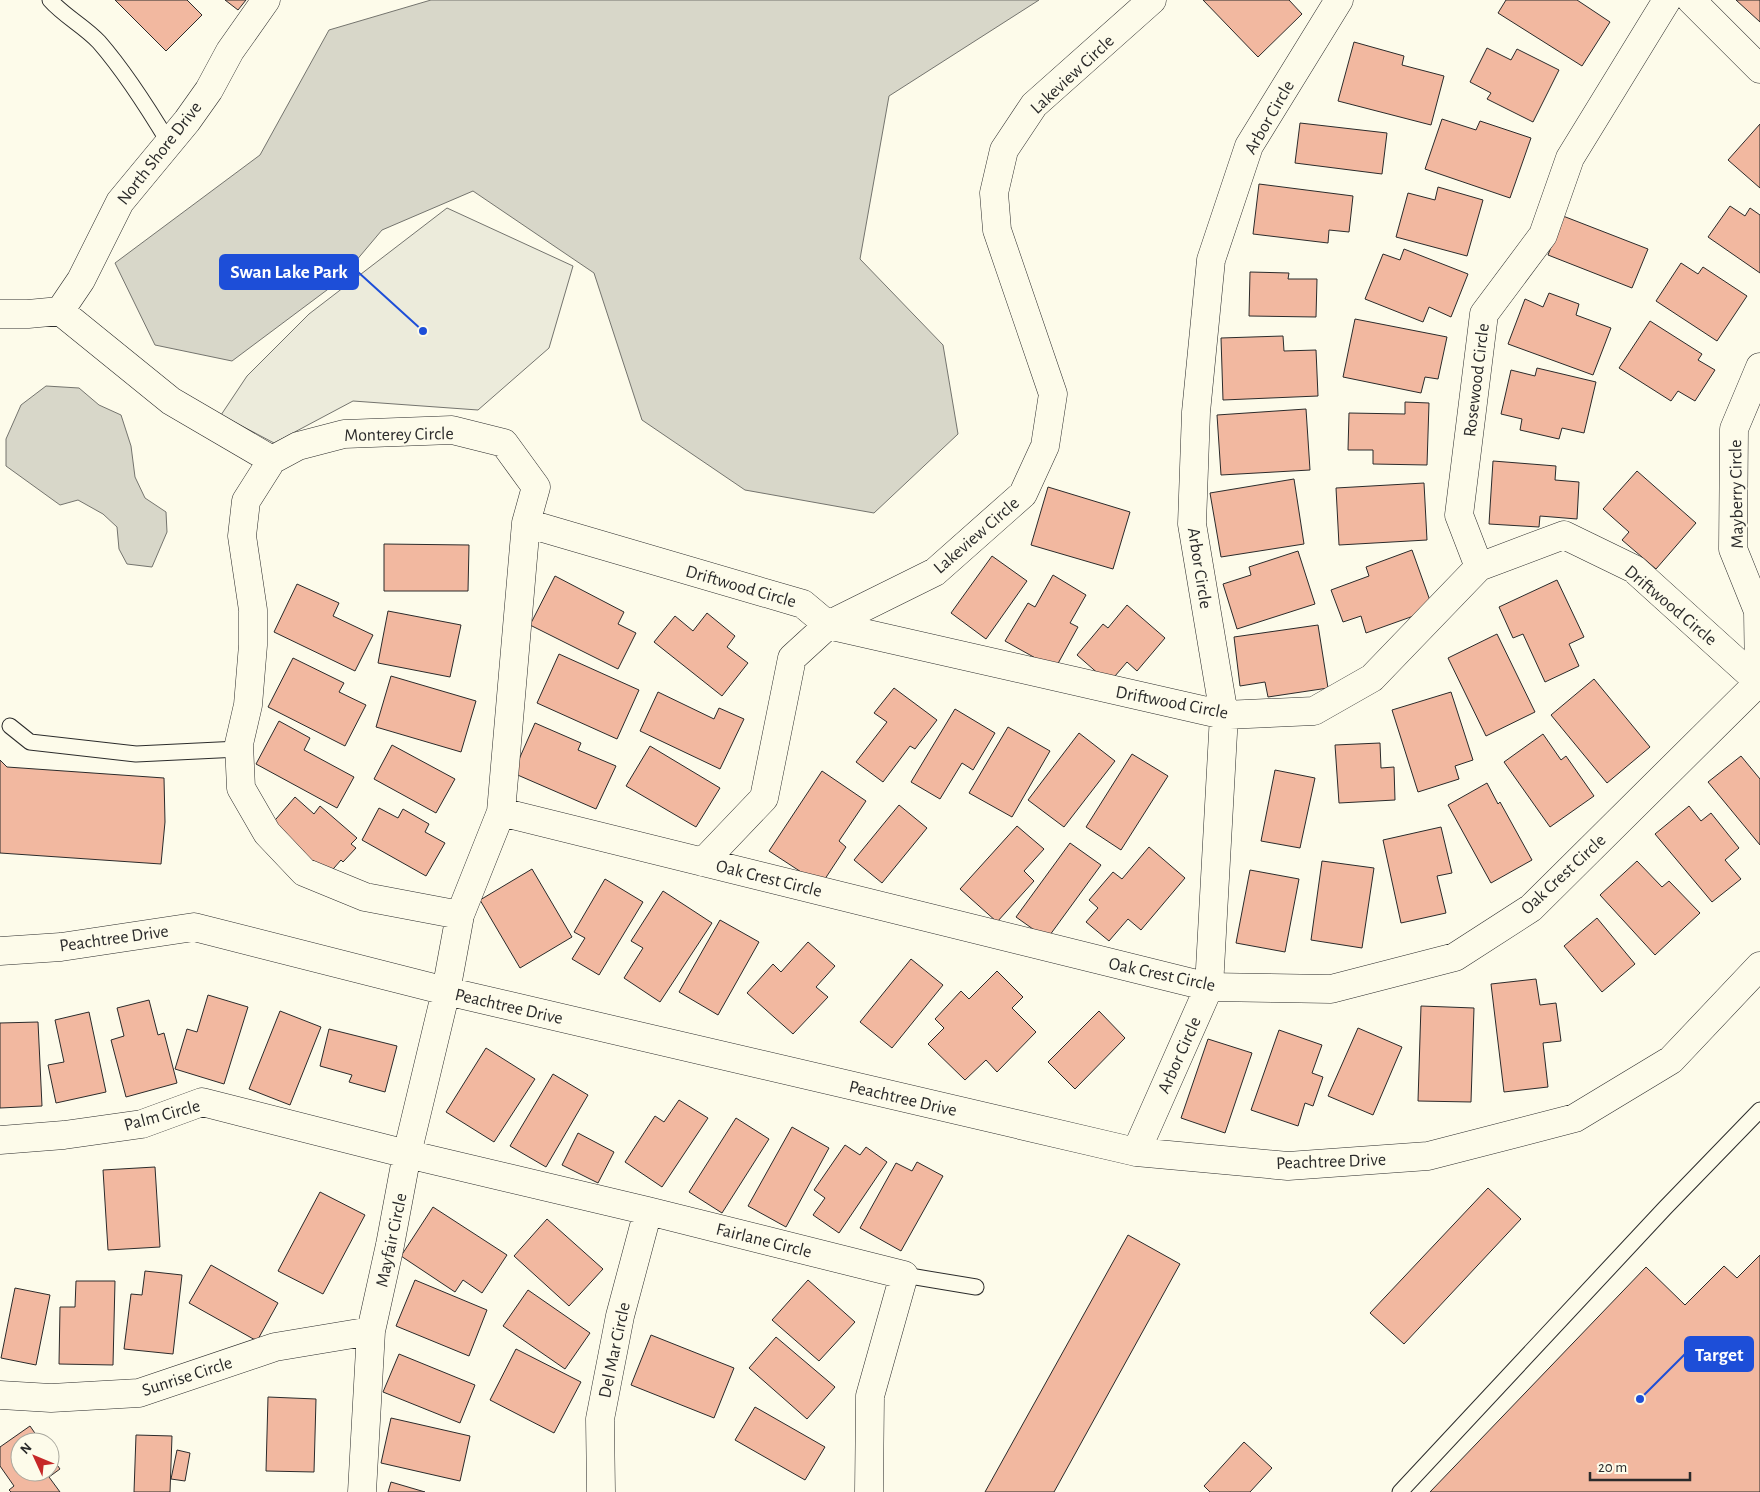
<svg xmlns="http://www.w3.org/2000/svg" width="1760" height="1492" viewBox="0 0 1760 1492" font-family="'Alegreya Sans',sans-serif">
  <style>
    .green { fill: #ecebdb; stroke: #74746e }
    .water { fill: #d8d7c9; stroke: #74746e }
    .building { fill: #f2b8a0; stroke: #2b2b2b }
    .lines { fill: none; stroke-linecap: round; stroke-linejoin: round }
    .service-casing { stroke: #2b2b2b; stroke-width: 17 }
    .minor-casing { stroke: #2b2b2b; stroke-width: 29 }
    .service { stroke: #fdfbea; stroke-width: 15 }
    .minor { stroke: #fdfbea; stroke-width: 28 }
    .labels { text-anchor: middle; stroke-width: 4; stroke-linejoin: round; paint-order: stroke }
    .street-label { font-size: 18px; fill: #2b2b2b; stroke: #fdfbea }
    .leader { fill: none; stroke: #1d4ed8; stroke-width: 2 }
    .callout-dot { fill: #1d4ed8; stroke: #fdfbea; stroke-width: 2 }
    .callout { fill: #1d4ed8; stroke: #1d4ed8; stroke-width: 2 }
    .callout-label { font-size: 19px; text-anchor: middle; font-weight: bold; fill: #fff }
  </style>
  <rect width="100%" height="100%" fill="#fdfbea"/>
  <path class="green" d="M 447,208 L 573,266 L 549,348 L 478,410 L 353,401 L 274,443 L 221,415 L 247,376 L 309,314 Z"/>
  <path class="water" d="M 431,0 L 1039,0 L 889,96 L 860,259 L 943,345 L 958,434 L 874,513 L 745,490 L 642,420 L 594,273 L 473,191 L 382,230 L 339,281 L 232,361 L 155,345 L 115,263 L 260,155 L 329,30 Z
    M 46,386 L 79,388 L 99,405 L 121,415 L 131,446 L 135,477 L 145,498 L 166,512 L 167,532 L 152,567 L 127,564 L 119,549 L 117,527 L 103,514 L 78,500 L 60,505 L 6,466 L 6,439 L 21,405 Z"/>
  <path class="building" d="M 115,0 L 187,0 L 202,15 L 166,51 Z
    M 225,0 L 246,0 L 238,10 Z
    M 1203,0 L 1289,0 L 1302,14 L 1258,57 Z
    M 1506,0 L 1577,0 L 1610,22 L 1582,66 L 1498,13 Z
    M 1736,0 L 1760,0 L 1760,22 Z
    M 1354,42 L 1404,56 L 1402,65 L 1444,76 L 1431,125 L 1338,101 Z
    M 1487,48 L 1511,60 L 1517,49 L 1559,70 L 1533,122 L 1487,99 L 1491,93 L 1470,82 Z
    M 1442,119 L 1476,130 L 1480,121 L 1531,138 L 1510,198 L 1425,169 Z
    M 1300,123 L 1387,133 L 1382,174 L 1295,163 Z
    M 1760,124 L 1760,188 L 1728,160 Z
    M 1259,184 L 1353,196 L 1349,232 L 1329,230 L 1328,243 L 1253,234 Z
    M 1438,187 L 1483,200 L 1467,256 L 1396,237 L 1408,193 L 1435,200 Z
    M 1730,206 L 1745,216 L 1750,208 L 1760,215 L 1760,273 L 1708,237 Z
    M 1563,216 L 1648,249 L 1632,288 L 1548,255 Z
    M 1404,249 L 1468,274 L 1451,317 L 1429,307 L 1423,322 L 1365,299 L 1383,254 L 1400,260 Z
    M 1681,263 L 1698,274 L 1703,267 L 1747,296 L 1717,341 L 1656,301 Z
    M 1250,272 L 1289,273 L 1288,279 L 1317,279 L 1316,317 L 1249,316 Z
    M 1549,293 L 1579,304 L 1576,315 L 1611,328 L 1593,375 L 1508,344 L 1525,299 L 1543,307 Z
    M 1355,319 L 1447,337 L 1438,379 L 1425,377 L 1421,393 L 1343,377 Z
    M 1650,321 L 1702,354 L 1698,360 L 1715,370 L 1695,401 L 1678,391 L 1671,401 L 1619,368 Z
    M 1283,336 L 1284,351 L 1316,350 L 1318,396 L 1223,400 L 1221,338 Z
    M 1537,368 L 1596,382 L 1584,433 L 1562,428 L 1559,439 L 1520,430 L 1522,419 L 1501,414 L 1511,370 L 1535,376 Z
    M 1405,402 L 1429,403 L 1427,465 L 1373,464 L 1373,450 L 1348,450 L 1349,413 L 1405,414 Z
    M 1306,409 L 1310,470 L 1221,475 L 1217,415 Z
    M 1493,461 L 1556,466 L 1555,480 L 1579,482 L 1577,519 L 1540,516 L 1539,527 L 1489,524 Z
    M 1637,471 L 1696,523 L 1656,569 L 1622,540 L 1629,532 L 1603,509 Z
    M 1294,479 L 1304,544 L 1221,557 L 1210,493 Z
    M 1424,483 L 1427,540 L 1339,545 L 1336,488 Z
    M 1048,487 L 1130,512 L 1113,569 L 1031,545 Z
    M 384,544 L 469,545 L 468,591 L 384,591 Z
    M 1412,550 L 1433,609 L 1366,633 L 1361,616 L 1343,622 L 1331,590 L 1369,576 L 1366,567 Z
    M 1298,551 L 1315,604 L 1237,629 L 1223,584 L 1251,575 L 1249,567 Z
    M 992,556 L 1027,581 L 986,639 L 951,613 Z
    M 1053,575 L 1086,595 L 1070,623 L 1078,627 L 1055,669 L 1005,641 L 1028,603 L 1035,607 Z
    M 555,576 L 624,612 L 618,624 L 636,633 L 618,669 L 530,625 Z
    M 1557,580 L 1584,637 L 1569,644 L 1579,666 L 1545,682 L 1523,634 L 1513,638 L 1499,607 Z
    M 297,584 L 339,603 L 333,616 L 373,635 L 355,671 L 274,632 Z
    M 1127,605 L 1165,638 L 1137,671 L 1127,662 L 1109,683 L 1077,655 L 1103,624 L 1108,628 Z
    M 388,611 L 461,625 L 450,677 L 378,663 Z
    M 707,613 L 735,636 L 727,647 L 748,663 L 722,696 L 654,642 L 675,616 L 693,631 Z
    M 1318,625 L 1328,688 L 1268,697 L 1265,682 L 1240,686 L 1234,637 Z
    M 1497,634 L 1535,712 L 1486,736 L 1448,658 Z
    M 559,654 L 639,690 L 617,739 L 537,703 Z
    M 293,658 L 344,683 L 339,692 L 366,705 L 345,746 L 268,707 Z
    M 391,676 L 476,701 L 461,752 L 376,727 Z
    M 1594,679 L 1650,747 L 1607,783 L 1551,715 Z
    M 894,688 L 937,720 L 915,749 L 910,746 L 883,782 L 856,762 L 887,722 L 874,713 Z
    M 658,692 L 714,719 L 719,708 L 744,719 L 720,769 L 640,731 Z
    M 1451,692 L 1473,760 L 1455,766 L 1459,779 L 1418,792 L 1392,710 Z
    M 955,709 L 995,733 L 973,770 L 962,763 L 940,799 L 911,782 Z
    M 279,721 L 310,738 L 304,750 L 354,777 L 337,808 L 256,764 Z
    M 535,723 L 581,743 L 578,750 L 616,766 L 596,809 L 513,773 Z
    M 1008,727 L 1050,751 L 1012,817 L 969,793 Z
    M 1079,733 L 1115,761 L 1064,827 L 1028,800 Z
    M 1543,734 L 1561,760 L 1566,756 L 1594,796 L 1550,827 L 1504,762 Z
    M 1380,743 L 1381,768 L 1394,767 L 1395,800 L 1339,803 L 1335,745 Z
    M 392,745 L 455,779 L 436,813 L 374,779 Z
    M 650,746 L 720,788 L 696,827 L 626,786 Z
    M 1132,754 L 1168,776 L 1121,850 L 1086,827 Z
    M 1741,756 L 1760,779 L 1760,845 L 1708,782 Z
    M 0,760 L 7,767 L 164,778 L 165,822 L 161,864 L 0,853 Z
    M 1275,770 L 1315,778 L 1300,848 L 1261,841 Z
    M 822,771 L 866,801 L 839,841 L 846,847 L 821,885 L 769,851 Z
    M 1487,783 L 1498,804 L 1500,802 L 1532,860 L 1491,883 L 1448,805 Z
    M 295,797 L 314,814 L 320,806 L 357,838 L 351,844 L 356,848 L 343,862 L 341,860 L 327,876 L 270,826 Z
    M 899,805 L 927,828 L 882,883 L 854,860 Z
    M 1689,806 L 1701,821 L 1711,813 L 1739,848 L 1725,860 L 1741,879 L 1712,902 L 1655,834 Z
    M 379,808 L 398,818 L 403,809 L 429,824 L 425,832 L 445,843 L 426,876 L 362,840 Z
    M 1017,826 L 1044,849 L 1024,871 L 1034,881 L 997,922 L 960,889 Z
    M 1441,827 L 1452,873 L 1437,876 L 1446,913 L 1401,923 L 1383,840 Z
    M 1070,843 L 1101,865 L 1047,939 L 1016,917 Z
    M 1149,847 L 1185,878 L 1141,930 L 1128,919 L 1109,941 L 1086,922 L 1098,908 L 1089,900 L 1113,872 L 1122,879 Z
    M 1322,861 L 1374,868 L 1362,948 L 1311,940 Z
    M 1637,861 L 1662,887 L 1669,881 L 1700,913 L 1655,955 L 1600,895 Z
    M 532,869 L 572,937 L 520,968 L 480,900 Z
    M 1250,870 L 1299,879 L 1285,952 L 1236,943 Z
    M 605,879 L 643,902 L 599,975 L 572,959 L 585,938 L 574,932 Z
    M 663,891 L 712,923 L 660,1002 L 624,978 L 643,948 L 631,941 Z
    M 1597,918 L 1635,964 L 1602,992 L 1564,946 Z
    M 720,920 L 759,942 L 718,1015 L 679,992 Z
    M 808,942 L 835,966 L 816,987 L 828,997 L 793,1034 L 747,993 L 773,964 L 781,972 Z
    M 911,959 L 943,985 L 892,1048 L 860,1022 Z
    M 997,971 L 1023,997 L 1012,1008 L 1036,1032 L 997,1072 L 986,1060 L 965,1080 L 928,1044 L 944,1028 L 935,1019 L 961,991 L 969,999 Z
    M 1536,979 L 1540,1005 L 1556,1003 L 1561,1041 L 1543,1043 L 1548,1087 L 1504,1092 L 1491,984 Z
    M 208,995 L 248,1007 L 224,1084 L 175,1069 L 187,1029 L 197,1032 Z
    M 149,1000 L 158,1035 L 164,1033 L 177,1083 L 126,1097 L 111,1040 L 124,1036 L 117,1008 Z
    M 1421,1006 L 1474,1008 L 1471,1102 L 1418,1101 Z
    M 280,1011 L 321,1027 L 290,1105 L 249,1089 Z
    M 1099,1011 L 1125,1038 L 1075,1089 L 1048,1062 Z
    M 89,1012 L 106,1092 L 56,1103 L 48,1065 L 64,1062 L 55,1020 Z
    M 38,1022 L 42,1106 L 0,1108 L 0,1023 Z
    M 1358,1028 L 1402,1047 L 1373,1115 L 1328,1096 Z
    M 329,1029 L 397,1046 L 385,1092 L 349,1082 L 352,1075 L 320,1066 Z
    M 1279,1030 L 1322,1045 L 1312,1073 L 1323,1077 L 1313,1106 L 1305,1103 L 1298,1126 L 1251,1110 Z
    M 1208,1039 L 1252,1053 L 1225,1133 L 1181,1118 Z
    M 486,1048 L 535,1079 L 494,1142 L 446,1112 Z
    M 553,1074 L 588,1095 L 546,1167 L 510,1146 Z
    M 679,1100 L 708,1118 L 662,1187 L 625,1162 L 655,1116 L 664,1122 Z
    M 736,1118 L 769,1139 L 722,1213 L 689,1192 Z
    M 792,1127 L 829,1148 L 786,1227 L 748,1206 Z
    M 578,1133 L 614,1152 L 598,1183 L 562,1165 Z
    M 845,1145 L 860,1155 L 866,1147 L 887,1162 L 839,1233 L 813,1215 L 825,1198 L 814,1190 Z
    M 917,1162 L 943,1176 L 901,1251 L 860,1228 L 896,1163 L 912,1171 Z
    M 155,1167 L 160,1247 L 108,1250 L 103,1170 Z
    M 1488,1188 L 1521,1219 L 1404,1344 L 1370,1313 Z
    M 320,1192 L 365,1215 L 323,1294 L 278,1271 Z
    M 433,1207 L 507,1255 L 482,1293 L 463,1280 L 455,1292 L 401,1256 Z
    M 547,1219 L 603,1269 L 569,1306 L 514,1256 Z
    M 1128,1235 L 1180,1264 L 1054,1492 L 985,1492 Z
    M 1760,1255 L 1760,1492 L 1430,1492 L 1646,1267 L 1685,1305 L 1724,1266 L 1737,1278 Z
    M 211,1265 L 278,1303 L 257,1341 L 189,1303 Z
    M 145,1271 L 182,1275 L 173,1354 L 124,1349 L 131,1294 L 142,1295 Z
    M 415,1280 L 487,1310 L 469,1356 L 396,1326 Z
    M 808,1280 L 855,1322 L 819,1361 L 772,1320 Z
    M 76,1281 L 115,1281 L 113,1365 L 59,1364 L 60,1307 L 75,1307 Z
    M 15,1288 L 50,1295 L 36,1365 L 1,1358 Z
    M 528,1290 L 590,1333 L 565,1369 L 503,1326 Z
    M 651,1335 L 734,1368 L 714,1418 L 631,1385 Z
    M 776,1337 L 835,1387 L 807,1419 L 749,1368 Z
    M 516,1349 L 581,1382 L 554,1433 L 490,1400 Z
    M 399,1354 L 475,1385 L 460,1423 L 383,1392 Z
    M 268,1397 L 316,1399 L 314,1472 L 266,1471 Z
    M 755,1407 L 825,1447 L 805,1480 L 735,1440 Z
    M 391,1418 L 470,1436 L 460,1481 L 381,1463 Z
    M 30,1426 L 41,1442 L 20,1442 L 20,1472 L 50,1472 L 50,1455 L 60,1469 L 49,1477 L 60,1492 L 11,1492 L 9,1490 L 14,1486 L 0,1466 L 0,1447 Z
    M 136,1435 L 172,1436 L 170,1492 L 134,1492 Z
    M 1244,1442 L 1272,1468 L 1250,1492 L 1210,1492 L 1204,1486 Z
    M 177,1450 L 190,1453 L 185,1481 L 171,1479 Z
    M 391,1482 L 425,1492 L 388,1492 Z"/>
  <g class="lines">
    <g class="service-casing">
      <path id="service" d="M 50,0 C 64,16 84,26 99,42 C 126,73 148,108 169,143
        M 10,726 L 30,742 L 136,754 L 239,749
        M 904,1275 L 976,1287
        M 1400,1492 L 1665,1208 L 1760,1110"/>
    </g>
    <g class="minor-casing">
      <path id="minor" d="M 1691,0 L 1760,69
        M 60,311 L 81,280 L 120,202 L 187,121 L 209,90 L 230,51 L 266,0
        M 0,314 L 28,314 L 60,311 L 171,401 L 272,460
        M 452,430 L 504,443 L 536,487 L 526,523 L 501,812 L 460,915 L 365,897 L 304,872 L 267,833 L 241,788 L 239,744 L 248,705 L 253,645 L 253,610 L 242,536 L 246,501 L 272,460 L 298,446 L 344,434 Z
        M 526,523 L 803,604 L 828,625 L 1224,715 L 1314,711 L 1372,678 L 1479,567 L 1564,535 L 1634,569 L 1760,683
        M 1479,567 L 1459,515 L 1484,314 L 1543,235 L 1570,158 L 1667,0
        M 1759,682 L 1758,611 L 1733,549 L 1734,429 L 1760,367
        M 501,812 L 1209,987 L 1331,989 L 1455,957 L 1531,908 L 1760,681
        M 703,862 L 764,798 L 792,658 L 828,625 L 935,572 L 1023,494 L 1045,446 L 1053,394 L 997,230 L 994,193 L 1004,150 L 1034,105 L 1152,0
        M 0,951 L 61,947 L 194,927 L 446,991 L 1136,1152 L 1288,1166 L 1428,1156 L 1575,1118 L 1671,1060 L 1760,966
        M 0,1140 L 64,1135 L 142,1124 L 202,1102 L 407,1154 L 648,1211 L 904,1275 L 870,1396 L 869,1492
        M 1136,1152 L 1209,987 L 1224,715 L 1192,524 L 1196,412 L 1211,260 L 1249,146 L 1339,0
        M 0,1395 L 51,1398 L 139,1393 L 275,1347 L 371,1331
        M 362,1492 L 371,1331 L 390,1245 L 407,1154 L 446,991 L 460,915
        M 601,1492 L 600,1419 L 620,1316 L 648,1211"/>
    </g>
    <use href="#service" class="service"/>
    <use href="#minor" class="minor"/>
  </g>
  <g class="labels">
    <g class="street-label">
      <text transform="translate(1072 74) rotate(-43)" y="6">Lakeview Circle</text>
      <text transform="translate(1269 117) rotate(-60)" y="6">Arbor Circle</text>
      <text transform="translate(159 153) rotate(-52)" y="6">North Shore Drive</text>
      <text transform="translate(1476 380) rotate(-83)" y="6">Rosewood Circle</text>
      <text transform="translate(399 434) rotate(-1)" y="6">Monterey Circle</text>
      <text transform="translate(1736 494) rotate(-91)" y="6">Mayberry Circle</text>
      <text transform="translate(976 535) rotate(-41)" y="6">Lakeview Circle</text>
      <text transform="translate(1200 568) rotate(81)" y="6">Arbor Circle</text>
      <text transform="translate(741 586) rotate(16)" y="6">Driftwood Circle</text>
      <text transform="translate(1671 605) rotate(40)" y="6">Driftwood Circle</text>
      <text transform="translate(1172 702) rotate(11)" y="6">Driftwood Circle</text>
      <text transform="translate(1563 874) rotate(-43)" y="6">Oak Crest Circle</text>
      <text transform="translate(769 878) rotate(14)" y="6">Oak Crest Circle</text>
      <text transform="translate(114 938) rotate(-8)" y="6">Peachtree Drive</text>
      <text transform="translate(1162 974) rotate(12)" y="6">Oak Crest Circle</text>
      <text transform="translate(509 1006) rotate(13)" y="6">Peachtree Drive</text>
      <text transform="translate(1179 1055) rotate(-66)" y="6">Arbor Circle</text>
      <text transform="translate(903 1098) rotate(13)" y="6">Peachtree Drive</text>
      <text transform="translate(162 1115) rotate(-15)" y="6">Palm Circle</text>
      <text transform="translate(1331 1161) rotate(-2)" y="6">Peachtree Drive</text>
      <text transform="translate(391 1240) rotate(-78)" y="6">Mayfair Circle</text>
      <text transform="translate(764 1240) rotate(14)" y="6">Fairlane Circle</text>
      <text transform="translate(614 1350) rotate(-78)" y="6">Del Mar Circle</text>
      <text transform="translate(187 1376) rotate(-18)" y="6">Sunrise Circle</text>
    </g>
  </g>
  <path class="leader" d="M423 331L358 272M1640 1399L1685 1354"/>
  <g class="callout-dot">
    <circle cx="423" cy="331" r="5"/>
    <circle cx="1640" cy="1399" r="5"/>
  </g>
  <g class="callout">
    <rect x="220" y="255" width="138" height="34" rx="5"/>
    <rect x="1685" y="1337" width="68" height="34" rx="5"/>
  </g>
  <g class="callout-label">
    <text x="289" y="278">Swan Lake Park</text>
    <text x="1719" y="1361">Target</text>
  </g>
  <g transform="translate(35 1457) rotate(314)"><circle r="24" fill="#fdfbea" stroke="#a9a89e"/>
  <path d="M0-4L9 19L0 12L-9 19Z" fill="#c62828"/>
  <text y="-8" font-size="14" font-weight="bold" text-anchor="middle" fill="#2b2b2b">N</text>
  </g>
  <path d="M1590 1472v8h100v-8" fill="none" stroke="#2b2b2b" stroke-width="2.5"/>
  <text x="1598" y="1472" font-size="15" fill="#2b2b2b" stroke="#fdfbea" stroke-width="4" paint-order="stroke">20 m</text>
</svg>
